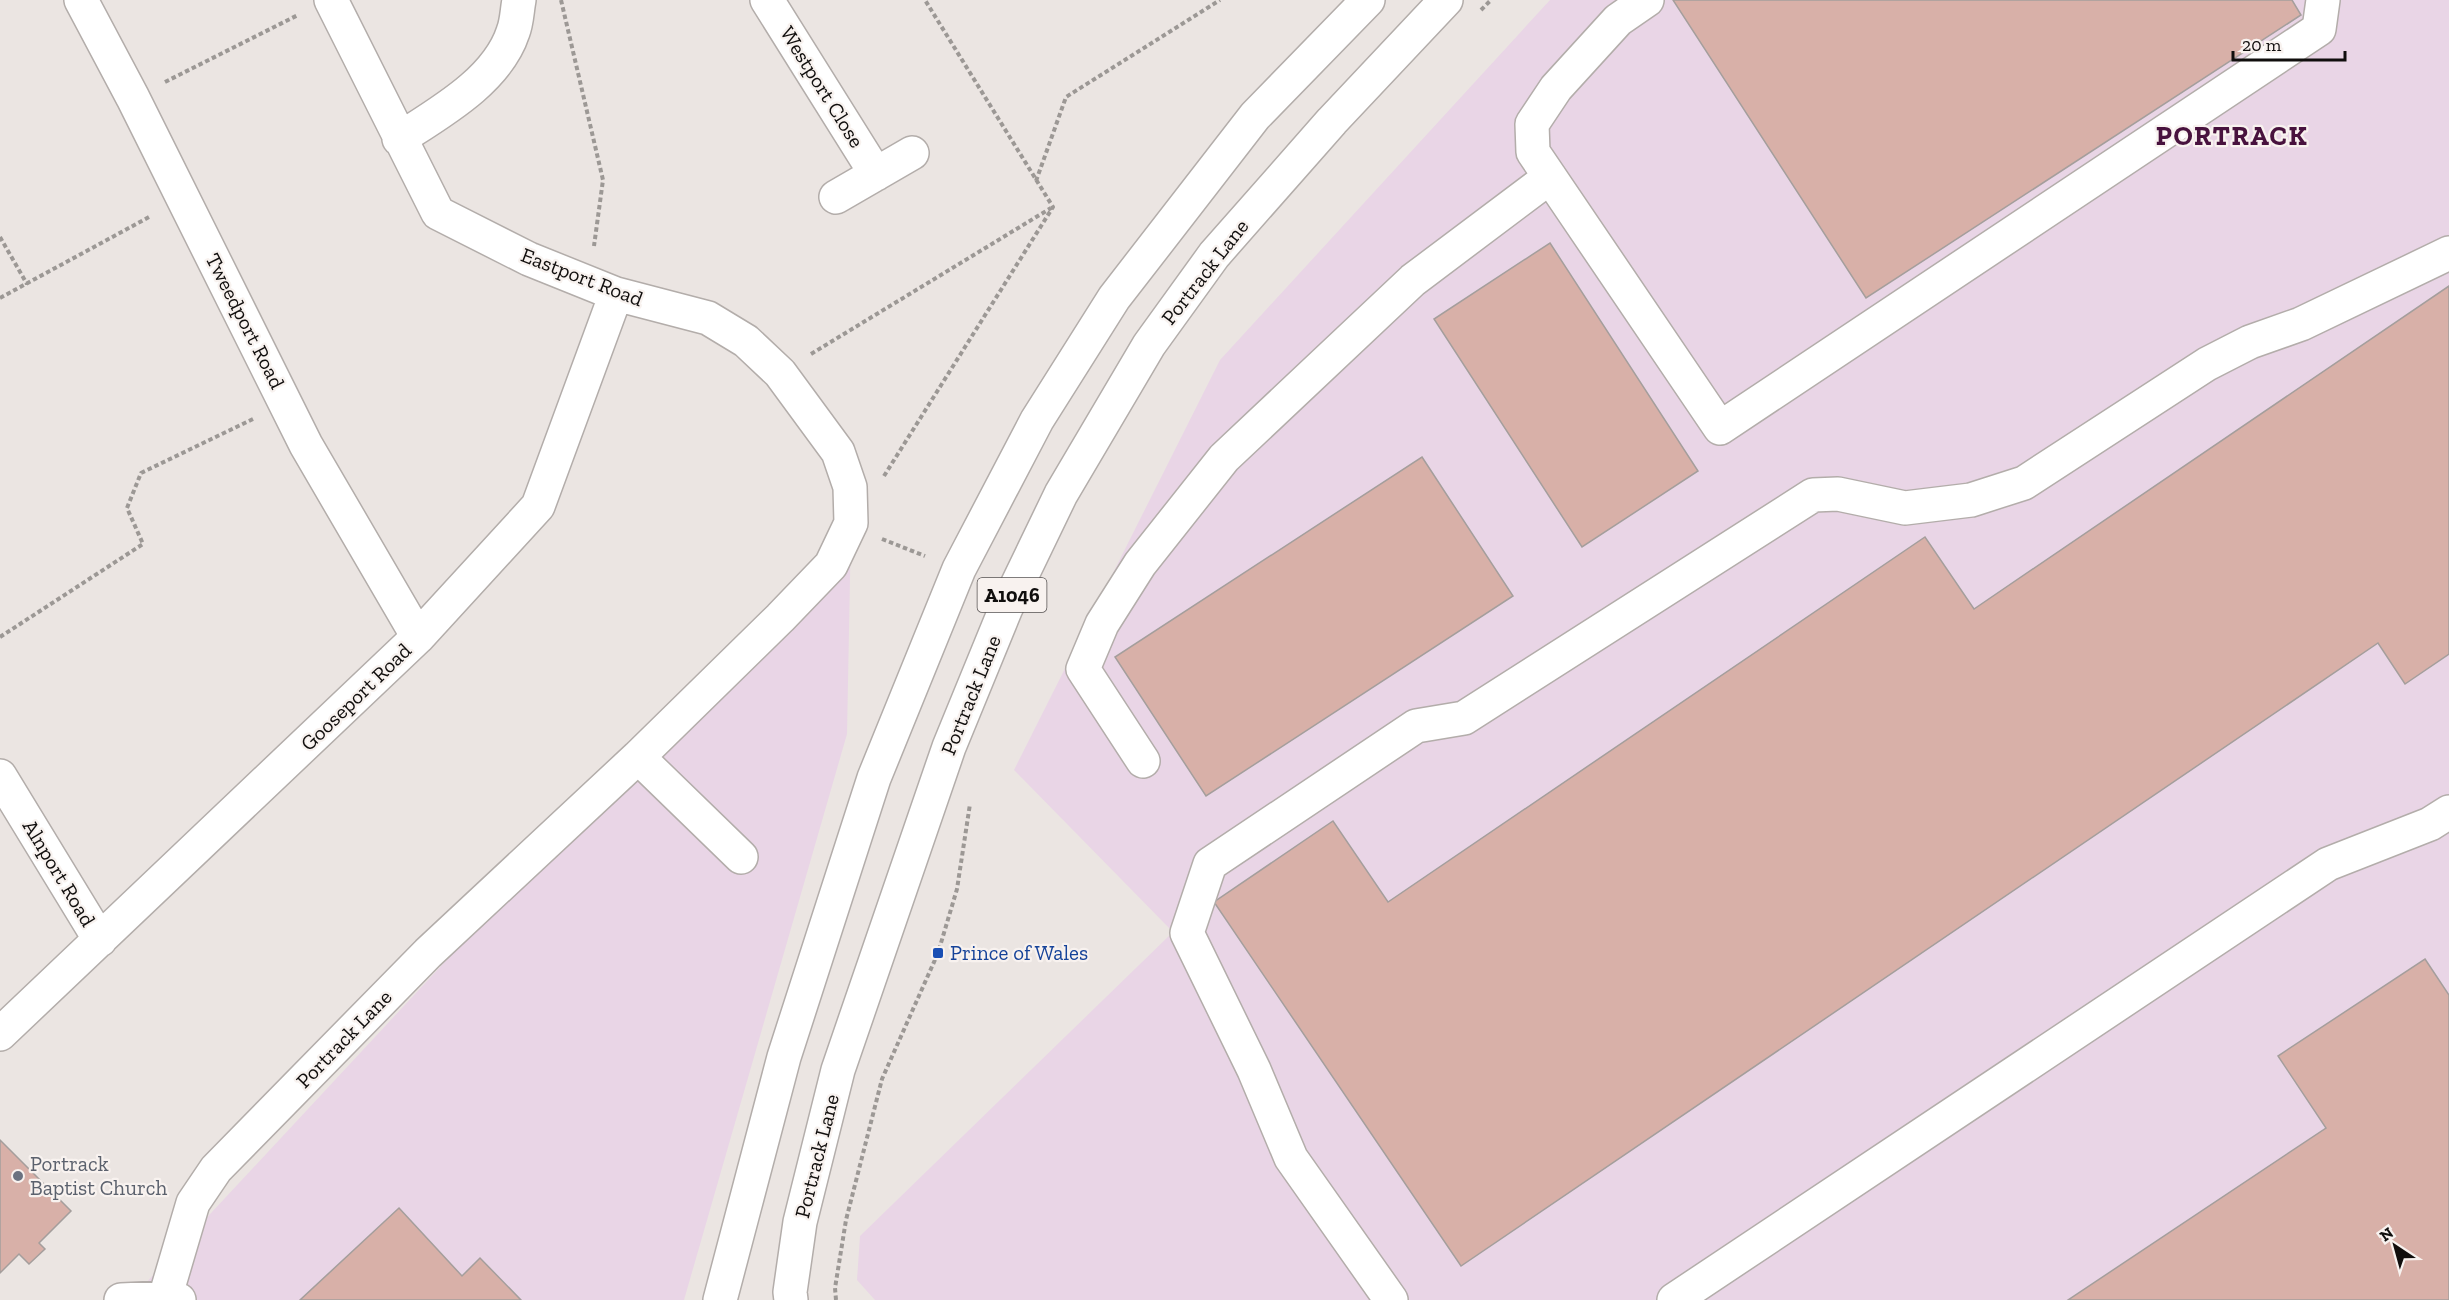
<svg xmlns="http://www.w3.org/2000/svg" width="2449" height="1300" viewBox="0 0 2449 1300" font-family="'Zilla Slab',serif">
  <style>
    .commercial { fill: #e9d5e6 }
    .building { fill: #d8b0a8; stroke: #a49e9c; stroke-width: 1.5 }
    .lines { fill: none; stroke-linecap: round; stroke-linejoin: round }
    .minor-casing { stroke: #b3adaa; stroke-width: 36 }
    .major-casing { stroke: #b3adaa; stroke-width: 36 }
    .path { stroke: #9c9895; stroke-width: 4; stroke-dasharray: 4.5 3; stroke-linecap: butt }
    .minor { stroke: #fff; stroke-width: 33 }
    .major { stroke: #fff; stroke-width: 33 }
    .transit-dot { fill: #1a4fb4; stroke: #f8f2ef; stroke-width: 2 }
    .worship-dot { fill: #6b7280; stroke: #f8f2ef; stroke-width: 2 }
    .labels { text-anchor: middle; stroke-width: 4.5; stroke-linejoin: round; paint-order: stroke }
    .shield { fill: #f8f2ef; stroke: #565251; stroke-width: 1.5 }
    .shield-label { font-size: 20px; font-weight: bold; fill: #100e0d }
    .street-label { font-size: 21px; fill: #100e0d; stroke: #f8f2ef }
    .transit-label { font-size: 21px; fill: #164399; stroke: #f8f2ef; text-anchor: start }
    .worship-label { font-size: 21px; fill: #5b616d; stroke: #f8f2ef; text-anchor: start }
    .district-label { font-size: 27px; font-weight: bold; letter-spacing: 1.5px; fill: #48123e; stroke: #f8f2ef }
  </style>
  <rect width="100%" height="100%" fill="#ebe5e2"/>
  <path class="commercial" d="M 1550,0 L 2449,0 L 2449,1300 L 875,1300 L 857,1280 L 860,1236 L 1173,932 L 1014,770 L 1220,360 Z
    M 851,526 L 847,734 L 684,1300 L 130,1300 Z"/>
  <path class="building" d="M 1673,0 L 2292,0 L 2301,15 L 1866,298 Z
    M 1550,243 L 1698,471 L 1582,547 L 1434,319 Z
    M 2449,286 L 2449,654 L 2405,684 L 2378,643 L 1461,1266 L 1214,902 L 1333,821 L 1388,902 L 1925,537 L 1974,609 Z
    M 1422,457 L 1513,596 L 1206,796 L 1115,657 Z
    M 2425,959 L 2449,995 L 2449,1300 L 2068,1300 L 2326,1128 L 2278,1056 Z
    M 0,1140 L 71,1211 L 39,1243 L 45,1249 L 29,1264 L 19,1254 L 0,1273 Z
    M 399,1208 L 462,1276 L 480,1258 L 521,1300 L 300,1300 Z"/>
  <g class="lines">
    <g class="minor-casing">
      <path id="minor" d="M 81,0 L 133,98 L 306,445 L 418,637
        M 767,0 L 876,174
        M 1647,0 L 1618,20 L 1556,88 L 1532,124 L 1533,152 L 1720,428 L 2319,29 L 2323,0
        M 399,139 C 439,113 497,81 513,32 C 517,22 517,10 519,0
        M 836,197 L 912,153
        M 638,757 L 741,857
        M 1143,761 L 1083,669 L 1102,624 L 1140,564 L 1224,458 L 1413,280 L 1550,177
        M 0,776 L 100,940
        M 0,1034 L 418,637 L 538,506 L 616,294
        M 165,1298 L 193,1203 L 216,1169 L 428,953 L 638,757 L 780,618 L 831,565 L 851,523 L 850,487 L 838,452 L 780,373 L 746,341 L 708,318 L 616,294 L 529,259 L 438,213 L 331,0
        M 121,1300 L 165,1298 L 179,1300
        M 1391,1300 L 1291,1158 L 1254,1070 L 1187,933 L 1210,864 L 1416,726 L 1464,718 L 1813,495 L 1838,494 L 1905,508 L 1971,500 L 2024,483 L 2207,364 L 2250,342 L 2301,324 L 2449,253
        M 1674,1300 L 2328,864 L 2430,824 L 2449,812"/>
    </g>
    <g class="major-casing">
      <path id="major" d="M 720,1300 L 784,1057 L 874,778 L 959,569 L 1037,420 L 1114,298 L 1255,116 L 1368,0
        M 791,1300 L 790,1292 L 800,1222 L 838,1070 L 949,747 L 1006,608 L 1061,494 L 1149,345 L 1214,255 L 1332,121 L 1446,0"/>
    </g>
    <path class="path" d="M 561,0 L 603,180 L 594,246
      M 1481,10 L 1491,0
      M 165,82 L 298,15
      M 1036,181 L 1066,97 L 1220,0
      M 0,237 L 27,284
      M 0,298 L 151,216
      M 811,354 L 1051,208
      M 884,476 L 1053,207 L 925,0
      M 882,539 L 925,556
      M 0,637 L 143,544 L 127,508 L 141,473 L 253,419
      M 836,1300 L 835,1288 L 846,1220 L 882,1079 L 938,953 L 957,889 L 970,804"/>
    <use href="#minor" class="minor"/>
    <use href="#major" class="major"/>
  </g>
  <rect class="transit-dot" x="932" y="947" width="12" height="12" rx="3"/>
  <circle class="worship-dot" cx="18" cy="1176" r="6"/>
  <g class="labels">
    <rect class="shield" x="977.5" y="578" width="69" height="34" rx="4.5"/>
    <g class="shield-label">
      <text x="1012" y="602">A1046</text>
    </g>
    <g class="street-label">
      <text transform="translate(822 87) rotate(58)" y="7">Westport Close</text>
      <text transform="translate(1205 272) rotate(-52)" y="7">Portrack Lane</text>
      <text transform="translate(582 277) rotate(21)" y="7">Eastport Road</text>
      <text transform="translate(245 321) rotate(63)" y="7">Tweedport Road</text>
      <text transform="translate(971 695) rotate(-68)" y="7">Portrack Lane</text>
      <text transform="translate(356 697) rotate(-44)" y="7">Gooseport Road</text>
      <text transform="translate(59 873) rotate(59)" y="7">Alnport Road</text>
      <text transform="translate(344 1039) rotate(-46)" y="7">Portrack Lane</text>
      <text transform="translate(817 1156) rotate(-76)" y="7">Portrack Lane</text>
    </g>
    <g class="transit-label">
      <text x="950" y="960">Prince of Wales</text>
    </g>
    <g class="worship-label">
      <text x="30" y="1171">Portrack<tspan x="30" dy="24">Baptist Church</tspan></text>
    </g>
    <g class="district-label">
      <text x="2232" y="145">PORTRACK</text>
    </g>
  </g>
  <g transform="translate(2395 1246) rotate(324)" stroke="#f8f2ef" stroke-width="4.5" paint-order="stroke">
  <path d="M0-4.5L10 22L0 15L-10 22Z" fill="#100e0d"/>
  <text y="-9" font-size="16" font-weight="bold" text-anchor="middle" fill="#100e0d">N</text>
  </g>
  <path d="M2233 51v9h112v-9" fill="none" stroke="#100e0d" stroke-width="3"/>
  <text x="2242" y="51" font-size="18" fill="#100e0d" stroke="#f8f2ef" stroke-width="4.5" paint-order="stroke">20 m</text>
</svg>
